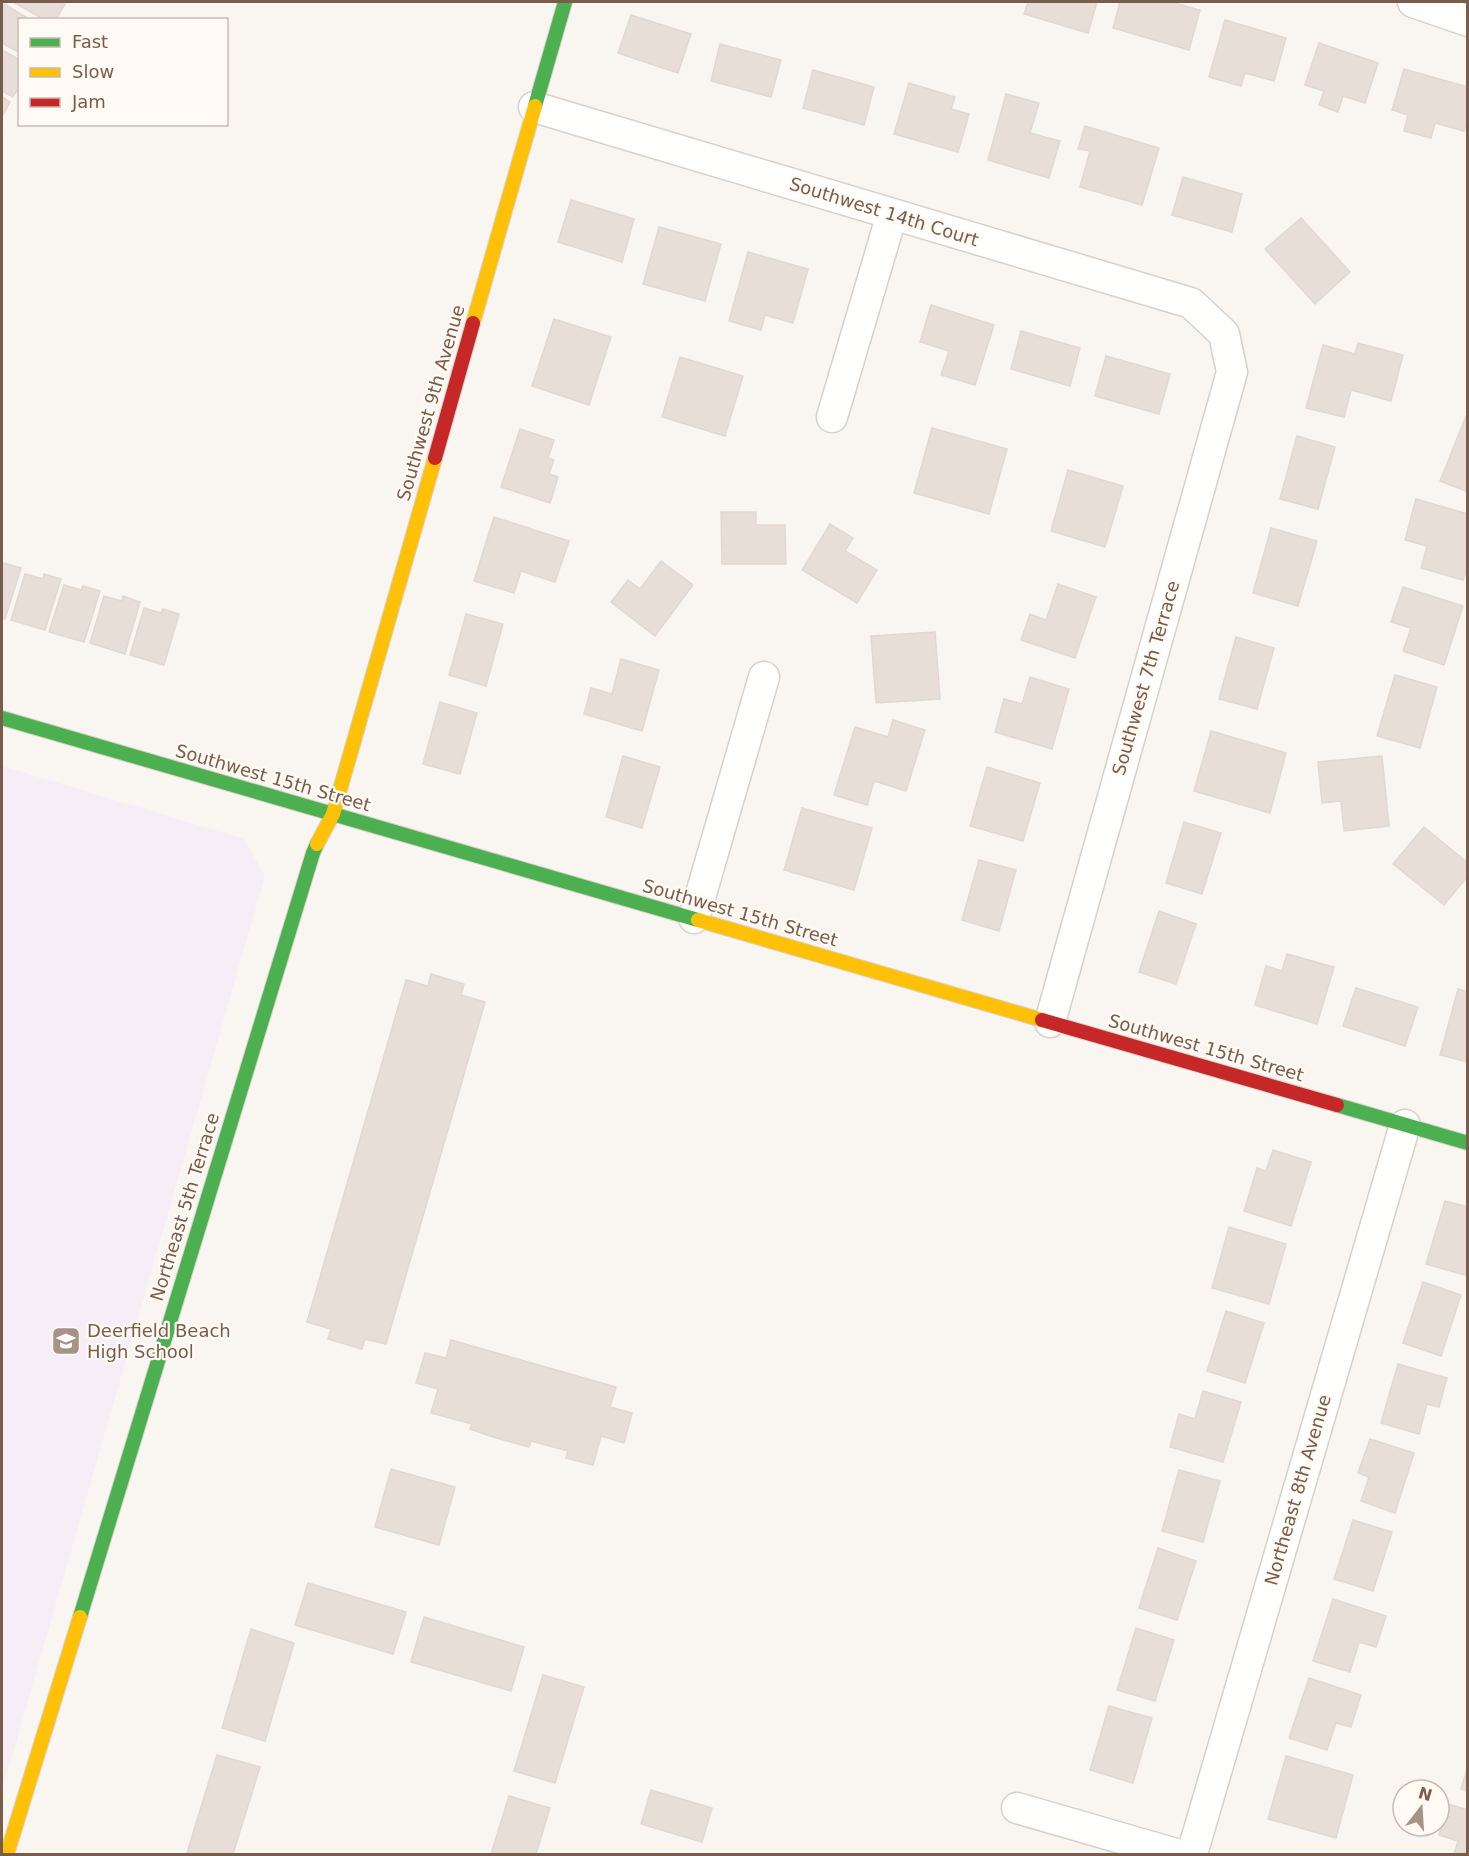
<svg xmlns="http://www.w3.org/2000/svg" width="1469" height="1856" viewBox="0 0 1469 1856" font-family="'DejaVu Sans',sans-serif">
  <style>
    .education { fill: #f6eef6 }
    .building { fill: #e6ded7; stroke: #e2d8d2; stroke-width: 1.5 }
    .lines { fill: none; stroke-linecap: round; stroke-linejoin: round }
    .street-casing { stroke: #d7d1cb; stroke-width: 33 }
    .fast-casing { stroke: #d9d2cb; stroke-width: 16 }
    .slow-casing { stroke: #d9d2cb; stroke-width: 16 }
    .jam-casing { stroke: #d9d2cb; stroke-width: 16 }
    .street { stroke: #fefefd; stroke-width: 30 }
    .fast { stroke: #4caf50; stroke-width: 14 }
    .slow { stroke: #ffc107; stroke-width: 14 }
    .jam { stroke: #c62828; stroke-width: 14 }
    .labels { text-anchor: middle; stroke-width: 4.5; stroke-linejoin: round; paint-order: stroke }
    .street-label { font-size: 18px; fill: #7a5c4d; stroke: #fffaf3 }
    .poi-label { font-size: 18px; fill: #7a5c4d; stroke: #fffaf3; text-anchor: start }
  </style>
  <rect width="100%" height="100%" fill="#f9f5f0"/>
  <path class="education" d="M 2,766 L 244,839 L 265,876 L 2,1791 Z"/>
  <path class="building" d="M 13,2 L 66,2 L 56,20 L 45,20 Z
    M 1028,2 L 1097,2 L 1088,33 L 1024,14 Z
    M 1120,2 L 1171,2 L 1200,10 L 1189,50 L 1113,28 Z
    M 4,4 L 31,20 L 20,20 L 20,53 L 2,43 L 2,7 Z
    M 631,15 L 691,34 L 678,73 L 618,53 Z
    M 1225,20 L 1286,38 L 1274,81 L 1245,73 L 1241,86 L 1209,77 Z
    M 1319,43 L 1378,63 L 1365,103 L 1343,96 L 1338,112 L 1319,105 L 1324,91 L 1305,85 Z
    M 720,44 L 781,60 L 771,97 L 711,81 Z
    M 2,50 L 20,60 L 20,85 L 13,97 L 2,91 Z
    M 1404,69 L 1468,87 L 1468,118 L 1464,131 L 1435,123 L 1431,138 L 1404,131 L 1408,115 L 1392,110 Z
    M 813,70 L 874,87 L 864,125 L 803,108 Z
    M 909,83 L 955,97 L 951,109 L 969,114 L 958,152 L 894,134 Z
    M 1006,94 L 1039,103 L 1030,133 L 1060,141 L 1049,178 L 988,160 Z
    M 2,97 L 10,102 L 2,117 Z
    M 1085,126 L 1159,148 L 1142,205 L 1080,187 L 1090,151 L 1078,149 Z
    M 1183,177 L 1242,194 L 1232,232 L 1172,215 Z
    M 571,200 L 634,219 L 622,262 L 558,242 Z
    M 1301,218 L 1350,272 L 1315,304 L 1265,249 Z
    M 659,227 L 721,244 L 705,301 L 643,284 Z
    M 748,252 L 808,269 L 793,323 L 765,315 L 761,330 L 729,321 Z
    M 931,305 L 994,325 L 975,385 L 941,375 L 949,351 L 920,342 Z
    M 554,319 L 611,337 L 589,405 L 532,386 Z
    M 1021,331 L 1080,348 L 1070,386 L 1011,369 Z
    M 1358,343 L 1403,355 L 1391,401 L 1351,390 L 1344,417 L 1306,408 L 1323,345 L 1355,354 Z
    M 1106,356 L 1170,374 L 1159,414 L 1095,396 Z
    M 680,357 L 743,376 L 725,436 L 662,417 Z
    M 1466,416 L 1468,416 L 1468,492 L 1440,481 Z
    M 932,428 L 1007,449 L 989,514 L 914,493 Z
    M 520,429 L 554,440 L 548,458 L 554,460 L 549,474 L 558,477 L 550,503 L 501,487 Z
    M 1297,436 L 1335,447 L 1318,509 L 1280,499 Z
    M 1068,470 L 1123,486 L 1105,547 L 1051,531 Z
    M 1416,499 L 1468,514 L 1468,566 L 1463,580 L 1421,568 L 1427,546 L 1405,540 Z
    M 721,512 L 756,512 L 756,525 L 785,525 L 786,564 L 722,564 Z
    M 494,517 L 569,541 L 555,582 L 521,571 L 514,593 L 474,581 Z
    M 830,524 L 853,538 L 845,551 L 877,570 L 857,603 L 802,570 Z
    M 1271,528 L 1317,541 L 1298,606 L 1253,593 Z
    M 661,561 L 693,585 L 655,636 L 611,602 L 628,580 L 640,589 Z
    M 4,563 L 21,568 L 5,619 L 2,618 L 2,567 Z
    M 25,574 L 43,579 L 44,574 L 61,579 L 45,630 L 11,620 Z
    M 1058,584 L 1096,597 L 1075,658 L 1021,640 L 1030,614 L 1046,620 Z
    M 64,585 L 81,590 L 83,586 L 100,591 L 84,642 L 49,632 Z
    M 1403,587 L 1463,606 L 1444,665 L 1403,651 L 1411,628 L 1391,622 Z
    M 104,596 L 122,601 L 123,596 L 140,602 L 125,654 L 90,643 Z
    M 144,608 L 161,613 L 163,609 L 179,614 L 164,665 L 130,655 Z
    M 466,614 L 503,624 L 486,686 L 449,675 Z
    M 935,632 L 940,699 L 876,703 L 871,636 Z
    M 1236,637 L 1274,648 L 1257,709 L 1219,699 Z
    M 621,659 L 659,670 L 642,731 L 584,714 L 591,688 L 612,694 Z
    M 1395,675 L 1437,687 L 1420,748 L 1377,736 Z
    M 1030,677 L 1069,689 L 1052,749 L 995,732 L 1004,699 L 1022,704 Z
    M 440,702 L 477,713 L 460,774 L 423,764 Z
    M 893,720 L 925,730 L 906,791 L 874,781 L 867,805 L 834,795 L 855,727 L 888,737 Z
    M 1211,731 L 1286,753 L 1270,813 L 1194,791 Z
    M 623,756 L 660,767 L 642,828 L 606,817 Z
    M 1382,756 L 1389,826 L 1344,831 L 1341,801 L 1322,803 L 1318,762 Z
    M 987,767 L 1040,783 L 1023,841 L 970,826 Z
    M 802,808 L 872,828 L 854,890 L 784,870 Z
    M 1184,822 L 1221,833 L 1202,894 L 1166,883 Z
    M 1424,827 L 1468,863 L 1468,876 L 1444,905 L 1393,864 Z
    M 979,860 L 1016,870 L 999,931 L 962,920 Z
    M 1159,911 L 1196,924 L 1176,984 L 1139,972 Z
    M 1287,954 L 1334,967 L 1317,1024 L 1255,1005 L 1266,966 L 1282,971 Z
    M 431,974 L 464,984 L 461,995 L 485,1002 L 386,1344 L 365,1339 L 362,1349 L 328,1339 L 331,1329 L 307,1322 L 406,980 L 428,986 Z
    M 1356,988 L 1418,1007 L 1405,1046 L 1343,1026 Z
    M 1458,989 L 1468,992 L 1468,1062 L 1440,1055 Z
    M 1273,1150 L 1311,1162 L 1291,1226 L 1244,1211 L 1257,1168 L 1266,1171 Z
    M 1445,1201 L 1468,1207 L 1468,1276 L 1426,1264 Z
    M 1229,1227 L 1286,1244 L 1269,1304 L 1212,1288 Z
    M 1423,1282 L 1461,1295 L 1441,1356 L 1403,1343 Z
    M 1226,1311 L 1264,1323 L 1245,1383 L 1207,1371 Z
    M 451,1340 L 616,1387 L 610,1407 L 632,1413 L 624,1443 L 601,1436 L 593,1465 L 566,1458 L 568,1451 L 531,1441 L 529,1447 L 493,1437 L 470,1429 L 472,1424 L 431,1413 L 438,1389 L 416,1383 L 425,1353 L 446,1358 Z
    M 1398,1364 L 1447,1378 L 1439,1407 L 1427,1404 L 1419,1434 L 1381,1423 Z
    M 1203,1391 L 1241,1402 L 1223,1462 L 1170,1447 L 1179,1414 L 1195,1419 Z
    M 1370,1439 L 1414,1453 L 1395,1513 L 1361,1501 L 1369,1477 L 1358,1473 Z
    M 391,1469 L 455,1487 L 439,1545 L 375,1527 Z
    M 1179,1470 L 1220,1481 L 1203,1542 L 1162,1531 Z
    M 1353,1520 L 1392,1532 L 1373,1591 L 1334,1579 Z
    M 1158,1548 L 1196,1561 L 1177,1620 L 1139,1608 Z
    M 308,1583 L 406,1612 L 393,1654 L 295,1625 Z
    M 1333,1599 L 1386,1616 L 1376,1647 L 1359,1642 L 1350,1672 L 1313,1661 Z
    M 424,1617 L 524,1647 L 511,1691 L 411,1662 Z
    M 1136,1628 L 1174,1640 L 1155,1701 L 1117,1690 Z
    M 251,1629 L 294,1643 L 265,1741 L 222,1728 Z
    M 543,1675 L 584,1687 L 555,1783 L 514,1771 Z
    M 1309,1678 L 1361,1695 L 1351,1727 L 1336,1723 L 1327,1750 L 1289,1738 Z
    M 1109,1706 L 1152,1718 L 1133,1783 L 1090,1770 Z
    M 217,1755 L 260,1767 L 233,1854 L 194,1854 L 187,1853 Z
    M 1286,1756 L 1353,1775 L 1336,1838 L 1268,1819 Z
    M 1468,1766 L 1468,1791 L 1461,1789 Z
    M 651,1790 L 712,1808 L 702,1842 L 641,1824 Z
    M 509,1796 L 550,1808 L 536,1854 L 491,1854 Z
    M 1448,1804 L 1468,1810 L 1468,1854 L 1454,1854 L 1458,1841 L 1439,1835 Z"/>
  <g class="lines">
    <g class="street-casing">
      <path id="street" d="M 1413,2 L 1468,21
        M 534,107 L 1191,303 L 1224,334 L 1232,372 L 1050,1022
        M 832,417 L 892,214
        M 694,918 L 764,677
        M 1017,1808 L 1176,1854
        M 1192,1854 L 1405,1125"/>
    </g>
    <g class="fast-casing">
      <path id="fast" d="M 535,106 L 565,2
        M 2,718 L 698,920
        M 1337,1105 L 1468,1143
        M 80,1617 L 313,853 L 317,844"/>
    </g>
    <g class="slow-casing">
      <path id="slow" d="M 473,323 L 535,106
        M 317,844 L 333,814 L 435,458
        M 698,920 L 1042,1020
        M 7,1854 L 80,1617"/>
    </g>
    <g class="jam-casing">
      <path id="jam" d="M 435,458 L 473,323
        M 1042,1020 L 1337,1105"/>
    </g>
    <use href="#street" class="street"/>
    <use href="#fast" class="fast"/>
    <use href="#slow" class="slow"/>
    <use href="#jam" class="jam"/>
  </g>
  <defs>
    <g id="school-square" transform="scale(1.5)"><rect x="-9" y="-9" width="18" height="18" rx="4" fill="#a69286" stroke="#fffaf3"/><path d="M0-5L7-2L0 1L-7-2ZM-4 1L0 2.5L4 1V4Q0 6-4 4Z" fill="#fff"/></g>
  </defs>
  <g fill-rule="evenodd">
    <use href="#school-square" x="66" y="1341"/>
  </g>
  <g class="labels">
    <g class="street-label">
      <text transform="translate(884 212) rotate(17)" y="6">Southwest 14th Court</text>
      <text transform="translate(431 403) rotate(-74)" y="6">Southwest 9th Avenue</text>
      <text transform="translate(1146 678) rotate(-74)" y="6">Southwest 7th Terrace</text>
      <text transform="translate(273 778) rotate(16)" y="6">Southwest 15th Street</text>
      <text transform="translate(740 913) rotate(16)" y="6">Southwest 15th Street</text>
      <text transform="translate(1206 1048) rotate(16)" y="6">Southwest 15th Street</text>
      <text transform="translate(185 1207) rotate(-73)" y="6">Northeast 5th Terrace</text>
      <text transform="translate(1298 1490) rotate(-74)" y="6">Northeast 8th Avenue</text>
    </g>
    <g class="poi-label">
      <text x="87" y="1337">Deerfield Beach<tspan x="87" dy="21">High School</tspan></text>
    </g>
  </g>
  <rect width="1469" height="1856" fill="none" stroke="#7a5c4d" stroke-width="6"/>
  <rect x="18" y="18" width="210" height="108" fill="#fffaf3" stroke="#cabbb1" stroke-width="1.5"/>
  <rect x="30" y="38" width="30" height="9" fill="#4caf50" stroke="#cabbb1" stroke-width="1.5"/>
  <text x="72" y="48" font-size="18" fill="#7a5c4d">Fast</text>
  <rect x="30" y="68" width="30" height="9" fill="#ffc107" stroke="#cabbb1" stroke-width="1.5"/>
  <text x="72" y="78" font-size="18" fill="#7a5c4d">Slow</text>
  <rect x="30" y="98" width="30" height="9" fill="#c62828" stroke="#cabbb1" stroke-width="1.5"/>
  <text x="72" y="108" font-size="18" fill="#7a5c4d">Jam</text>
  <g transform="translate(1421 1808) rotate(17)"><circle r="28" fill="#fffaf3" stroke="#cabbb1" stroke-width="1.5"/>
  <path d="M0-4.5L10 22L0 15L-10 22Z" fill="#a69286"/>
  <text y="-9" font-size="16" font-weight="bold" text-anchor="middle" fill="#7a5c4d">N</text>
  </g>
</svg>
